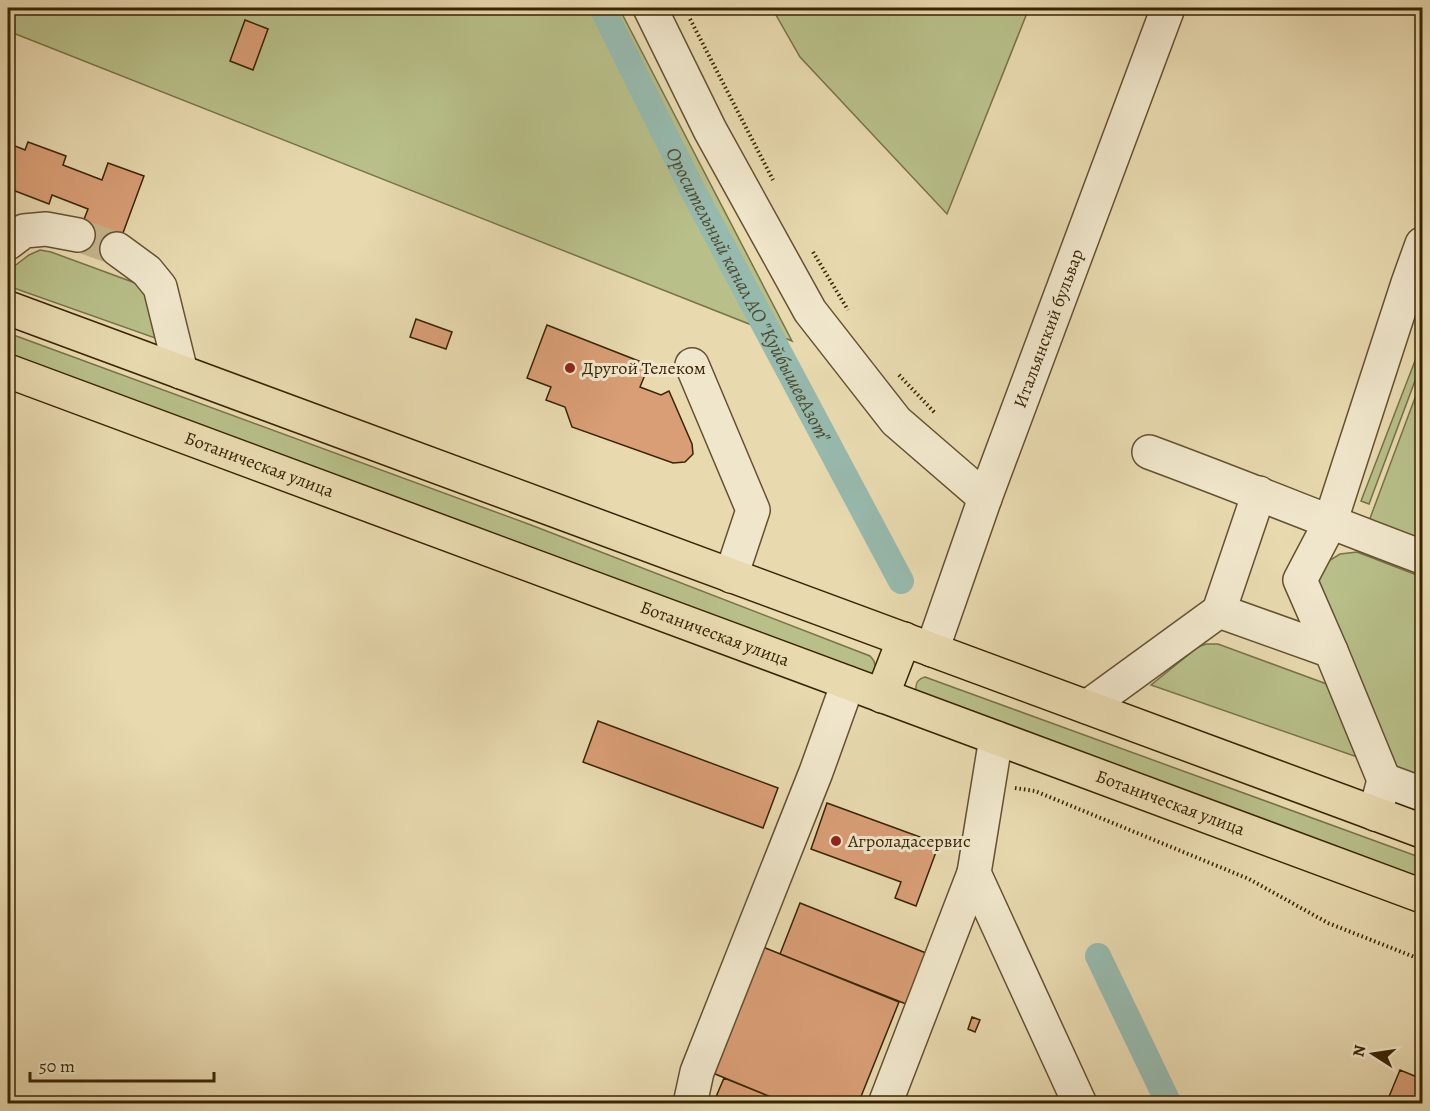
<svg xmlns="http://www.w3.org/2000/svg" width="1430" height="1111" viewBox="0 0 1430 1111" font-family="Alegreya,serif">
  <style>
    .green { fill: #b8bf89; stroke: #787246; stroke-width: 1.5 }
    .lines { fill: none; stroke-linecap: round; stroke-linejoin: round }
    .canal { stroke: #97baae; stroke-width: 26 }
    .building { fill: #d99e76; stroke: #392404; stroke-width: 1.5 }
    .minor-tunnel { stroke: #c5b58d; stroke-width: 33; stroke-dasharray: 33 16; stroke-linecap: butt }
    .minor-casing { stroke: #65512f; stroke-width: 36 }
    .major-casing { stroke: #392404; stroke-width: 36 }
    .path { stroke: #392404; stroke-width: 4; stroke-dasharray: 1.5 3; stroke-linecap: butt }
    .minor { stroke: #f0e6cb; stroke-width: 33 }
    .major { stroke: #e8d9af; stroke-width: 33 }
    .poi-dot { fill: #8f2418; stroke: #f0e6cb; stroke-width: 2 }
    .labels { text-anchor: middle; stroke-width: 6; stroke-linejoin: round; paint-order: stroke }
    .street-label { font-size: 18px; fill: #392404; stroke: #f0e6cb }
    .poi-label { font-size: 18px; fill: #392404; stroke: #f0e6cb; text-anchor: start }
    .water-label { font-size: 20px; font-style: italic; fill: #504a2e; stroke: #f0e6cb }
  </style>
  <rect width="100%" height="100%" fill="#e8d9af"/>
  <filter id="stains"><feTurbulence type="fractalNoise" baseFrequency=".00333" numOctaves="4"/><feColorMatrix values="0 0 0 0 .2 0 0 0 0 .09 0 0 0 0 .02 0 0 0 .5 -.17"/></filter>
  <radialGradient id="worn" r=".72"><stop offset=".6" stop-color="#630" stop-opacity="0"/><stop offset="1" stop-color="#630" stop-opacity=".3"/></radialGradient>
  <path class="green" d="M 8,8 L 619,8 L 792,341 L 8,31 Z
    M 772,8 L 1029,8 L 947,214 L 800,57 Z
    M 40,250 L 51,252 L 138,284 L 150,298 L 155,338 L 8,286 L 8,271 L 29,255 Z
    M 8,333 L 531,525 L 870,656 C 877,663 876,668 871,676 L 168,415 L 8,354 Z
    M 1422,351 L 1422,362 L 1369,504 L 1361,501 L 1418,353 Z
    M 1422,379 L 1422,541 L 1369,521 Z
    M 1357,552 L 1422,577 L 1422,780 L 1400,773 L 1393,763 L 1315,573 L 1327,562 L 1340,554 Z
    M 1206,644 L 1218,644 L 1324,683 L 1333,689 L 1363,759 L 1151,685 L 1198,647 Z
    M 925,677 L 1422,858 L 1422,885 L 916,692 C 915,684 917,679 925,677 Z"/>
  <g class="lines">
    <g class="canal">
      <path id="s1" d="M 602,8 L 692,189 L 901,581"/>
      <path d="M 1098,956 L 1169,1104"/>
    </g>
  </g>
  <path class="building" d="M 245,20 L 268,29 L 253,70 L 230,61 Z
    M 28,142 L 66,156 L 63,165 L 102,180 L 108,163 L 144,176 L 113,260 L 74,245 L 88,209 L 52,195 L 49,204 L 10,189 L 14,177 L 8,175 L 8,143 L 25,150 Z
    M 416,319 L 452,332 L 446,349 L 410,337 Z
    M 547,325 L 649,365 L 640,387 L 661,395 L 669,391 L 692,444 L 693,454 L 685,462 L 673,463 L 572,427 L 565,407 L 546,400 L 551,387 L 527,378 Z
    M 598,721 L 778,788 L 763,828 L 583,762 Z
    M 827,803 L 939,844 L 916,906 L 895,898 L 901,882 L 811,849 Z
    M 800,903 L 926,953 L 906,1004 L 780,954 Z
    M 753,943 L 899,1002 L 858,1104 L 788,1104 L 703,1069 Z
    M 972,1017 L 980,1020 L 975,1032 L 968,1029 Z
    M 1400,1070 L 1422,1079 L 1422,1104 L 1386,1104 Z
    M 724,1078 L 788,1104 L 713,1104 Z"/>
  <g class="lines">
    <path class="minor-tunnel" d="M 78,235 L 117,249"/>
    <g class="minor-casing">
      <g id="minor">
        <path d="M 650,8 L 710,130 L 810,311 L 896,421 L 985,498"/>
        <path d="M 8,243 L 24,231 L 46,229 L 78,235"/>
        <path d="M 117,249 L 147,271 L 160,287 L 181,372"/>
        <path d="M 692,365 L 753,510 L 731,576"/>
        <path d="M 1149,452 C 1241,486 1331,523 1422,557"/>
        <path d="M 1219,611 L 1331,651"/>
        <path id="s2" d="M 932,650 L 985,498 L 1168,8"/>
        <path d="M 1087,707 L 1219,611 L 1259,493"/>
        <path d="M 996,738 L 974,873 L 1080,1104"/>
        <path d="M 1384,780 L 1422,794"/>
        <path d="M 1375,814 L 1384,780 L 1331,651 L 1300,580 L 1330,523 L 1408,283 L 1422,244"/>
        <path d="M 690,1104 L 697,1072 L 816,772 L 848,683"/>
        <path d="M 885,1104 L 974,873"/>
      </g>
    </g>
    <g class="major-casing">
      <g id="major">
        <path d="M 8,308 L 1422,831"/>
        <path id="s3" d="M 8,371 L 1422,896"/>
        <path d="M 882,696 L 904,639"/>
      </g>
    </g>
    <path class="path" d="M 690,19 L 773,180
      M 813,252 L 848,310
      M 899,375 L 935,413
      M 1015,788 L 1035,791 L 1249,879 L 1328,923 L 1422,960"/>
    <use href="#minor" class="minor"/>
    <use href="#major" class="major"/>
  </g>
  <g class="poi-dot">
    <circle cx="570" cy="368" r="6"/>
    <circle cx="836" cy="841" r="6"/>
  </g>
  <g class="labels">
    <g class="street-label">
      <text dy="6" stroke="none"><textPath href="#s2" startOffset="342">Итальянский бульвар</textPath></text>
      <text dy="6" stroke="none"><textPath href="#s3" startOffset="268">Ботаническая улица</textPath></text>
      <text dy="6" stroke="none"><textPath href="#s3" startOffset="754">Ботаническая улица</textPath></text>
      <text dy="6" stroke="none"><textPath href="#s3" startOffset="1240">Ботаническая улица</textPath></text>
    </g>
    <g class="poi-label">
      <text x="582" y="374">Другой Телеком</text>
      <text x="848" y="847">Агроладасервис</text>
    </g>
    <g class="water-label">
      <text dy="7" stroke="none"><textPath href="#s1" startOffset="322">Оросительный канал АО "КуйбышевАзот"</textPath></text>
    </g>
  </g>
  <rect width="1430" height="1111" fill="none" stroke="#e8d9af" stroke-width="30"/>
  <rect x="9" y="9" width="1412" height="1093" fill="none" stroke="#392404" stroke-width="3"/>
  <rect x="15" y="15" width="1400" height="1081" fill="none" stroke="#392404" stroke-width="1.5"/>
  <g transform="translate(1373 1054) rotate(282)" stroke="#f0e6cb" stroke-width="4.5" paint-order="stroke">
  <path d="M0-4.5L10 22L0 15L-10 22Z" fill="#392404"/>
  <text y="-9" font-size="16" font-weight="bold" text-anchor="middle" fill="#392404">N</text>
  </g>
  <path d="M30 1072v9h184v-9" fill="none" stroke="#392404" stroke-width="3"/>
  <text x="39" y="1072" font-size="18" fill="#392404" stroke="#f0e6cb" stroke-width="4.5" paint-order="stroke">50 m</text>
  <rect width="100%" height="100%" filter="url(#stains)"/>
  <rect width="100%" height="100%" fill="url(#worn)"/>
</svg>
